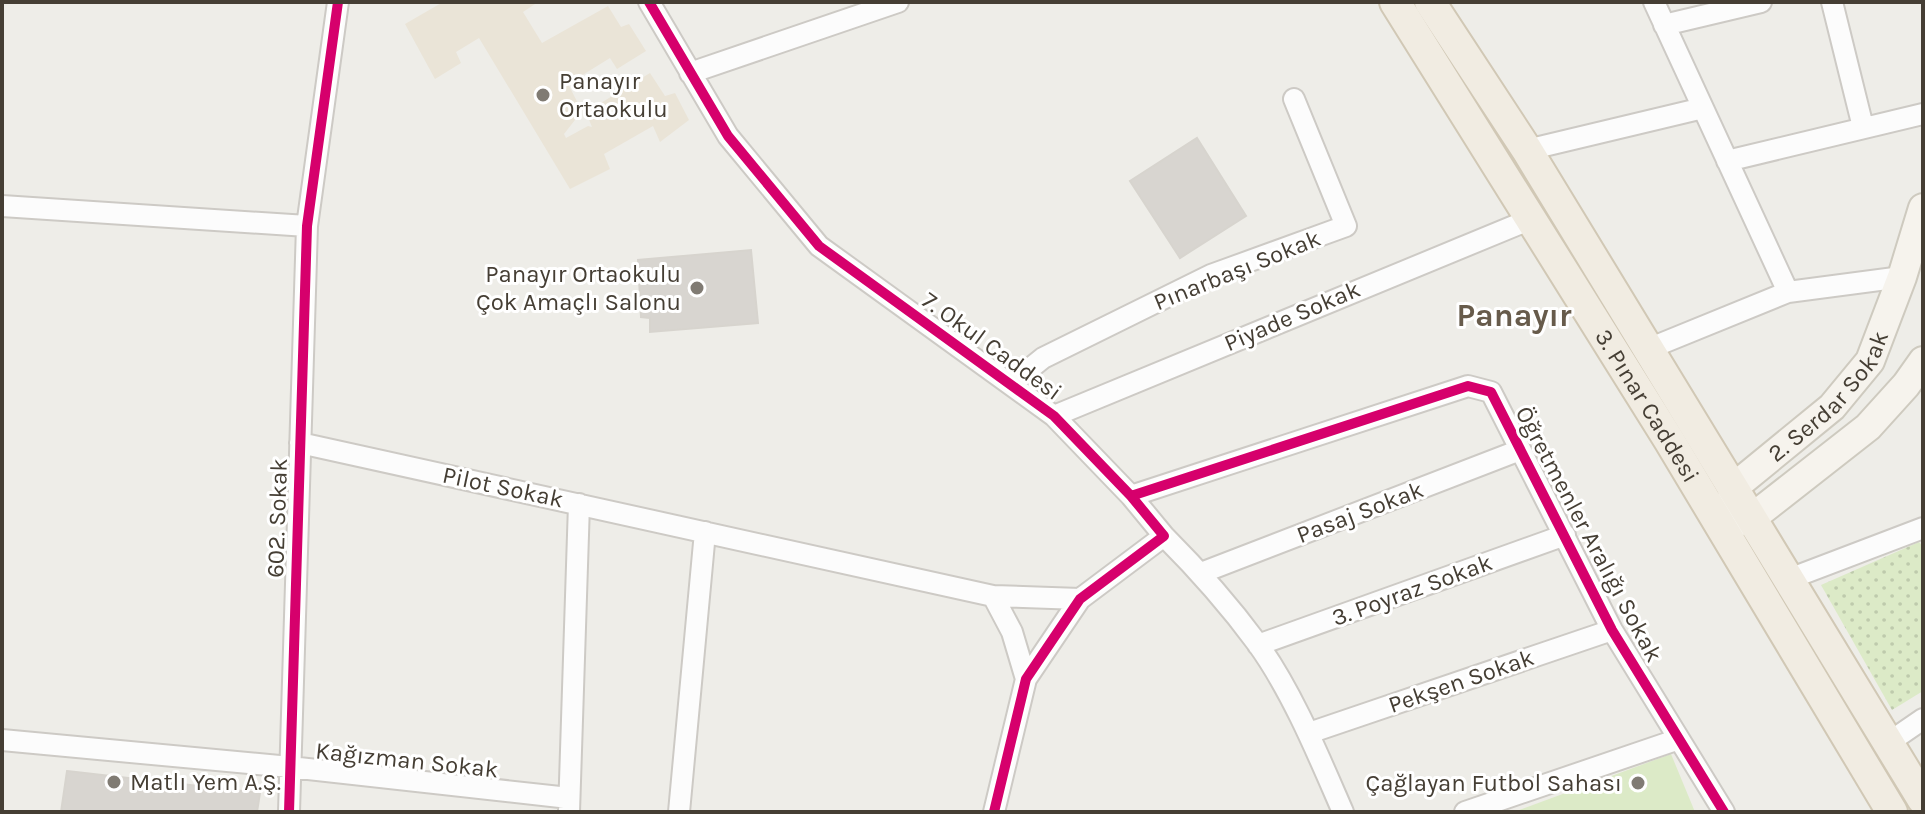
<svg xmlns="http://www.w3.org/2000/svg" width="1925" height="814" viewBox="0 0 1925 814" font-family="Karla,sans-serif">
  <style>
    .education { fill: #eae4d7 }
    .grass { fill: url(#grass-dots) }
    .garden { fill: #dceac7 }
    .building { fill: #d8d5d0; stroke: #d7d4ce; stroke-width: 2 }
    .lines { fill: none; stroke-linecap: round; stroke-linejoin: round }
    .street-casing { stroke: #cdcac5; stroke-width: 24 }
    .secondary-casing { stroke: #cecabf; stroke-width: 32 }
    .primary-casing { stroke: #d1c8b5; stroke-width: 34 }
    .street { stroke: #fcfcfc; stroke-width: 20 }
    .secondary { stroke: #f6f3ed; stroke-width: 28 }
    .primary { stroke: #f1ece2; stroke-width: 30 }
    .cycleway-casing { stroke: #fff; stroke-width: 15 }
    .cycleway { stroke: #d6006c; stroke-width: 10 }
    .poi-dot { fill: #807b73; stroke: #fff; stroke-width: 3 }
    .labels { text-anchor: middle; stroke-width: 6; stroke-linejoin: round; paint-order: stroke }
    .poi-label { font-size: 24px; fill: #453e34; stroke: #fff; text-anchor: start }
    .street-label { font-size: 24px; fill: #453e34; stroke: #fff }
    .district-label { font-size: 32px; font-weight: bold; fill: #675b4b; stroke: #fff }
  </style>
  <defs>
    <pattern id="grass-dots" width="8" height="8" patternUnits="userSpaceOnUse" patternTransform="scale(2)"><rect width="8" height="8" fill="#dceac7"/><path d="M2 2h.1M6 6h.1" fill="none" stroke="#becaac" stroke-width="1.8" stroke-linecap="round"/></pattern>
  </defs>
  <rect width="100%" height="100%" fill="#eeede8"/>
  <path class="education" d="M 443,2 L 538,2 L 523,12 L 542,43 L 608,6 L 621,27 L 629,24 L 646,51 L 617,69 L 610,58 L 568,84 L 582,111 L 564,134 L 566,138 L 588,126 L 592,127 L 586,112 L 650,73 L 665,96 L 675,93 L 689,120 L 660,142 L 653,126 L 604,154 L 610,169 L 570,189 L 479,38 L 456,52 L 461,63 L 435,79 L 405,24 Z"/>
  <path class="grass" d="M 1919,542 L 1923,547 L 1923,691 L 1892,710 L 1821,585 Z"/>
  <path class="garden" d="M 1671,754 L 1695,812 L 1514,812 Z"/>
  <path class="building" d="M 1197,138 L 1246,216 L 1180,258 L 1130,181 Z
    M 751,250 L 758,323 L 650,332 L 650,318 L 641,317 L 638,260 Z
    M 67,771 L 260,793 L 257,812 L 61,812 Z"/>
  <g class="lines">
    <g class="street-casing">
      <path id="street" d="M 649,2 L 728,136 L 819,246 L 1054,416 L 1131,496 L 1164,536 L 1080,599 L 1026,679 L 994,812
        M 1654,2 L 1788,292
        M 1832,2 L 1863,127
        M 1664,25 L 1761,2
        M 690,73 L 898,2
        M 1527,150 L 1703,108
        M 1727,161 L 1923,114
        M 2,206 L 307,226
        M 1648,349 L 1788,292 L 1902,277
        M 1011,384 L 1043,358 L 1211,275 L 1346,226 L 1294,99
        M 1054,416 L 1531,219
        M 300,443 L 993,596 L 1080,599
        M 1131,496 L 1468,386 L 1491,392 L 1612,630 L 1724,812
        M 1164,536 C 1197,569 1229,605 1257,643 C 1292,691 1319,757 1343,812
        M 1201,573 L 1520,450
        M 1789,579 L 1923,528
        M 993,596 L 1012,632 L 1026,679
        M 1258,645 L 1565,535
        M 1309,733 L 1612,630
        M 2,740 L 290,767 L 569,798
        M 1888,743 L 1923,719
        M 289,812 L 307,226 L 338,2
        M 569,812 L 579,504
        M 679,812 L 705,532
        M 1465,812 L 1679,739"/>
    </g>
    <g class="secondary-casing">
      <g id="secondary">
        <path id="s1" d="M 1731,510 L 1733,488 L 1832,407 L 1870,361 L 1902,277 L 1923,208"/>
        <path d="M 1731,520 L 1748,521 L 1868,427 L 1906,385 L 1923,361"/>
      </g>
    </g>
    <g class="primary-casing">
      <g id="primary">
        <path id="s2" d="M 1395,2 L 1669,440 L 1892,812"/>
        <path d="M 1430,2 L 1527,150 L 1923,800"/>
      </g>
    </g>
    <use href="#street" class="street"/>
    <use href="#secondary" class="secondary"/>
    <use href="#primary" class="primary"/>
    <g class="cycleway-casing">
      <path id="cycleway" d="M 649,2 L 728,136 L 819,246 L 1054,416 L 1131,496 L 1164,536 L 1080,599 L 1026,679 L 994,812
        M 1131,496 L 1468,386 L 1491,392 L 1612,630 L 1724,812
        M 289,812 L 307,226 L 338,2"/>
    </g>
    <use href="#cycleway" class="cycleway"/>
  </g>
  <g class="poi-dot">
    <circle cx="543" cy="95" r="8"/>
    <circle cx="697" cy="288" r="8"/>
    <circle cx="114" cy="782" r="8"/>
    <circle cx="1638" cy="783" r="8"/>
  </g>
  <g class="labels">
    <g class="poi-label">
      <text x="559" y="89">Panayır<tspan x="559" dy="28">Ortaokulu</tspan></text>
      <text x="681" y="282" text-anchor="end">Panayır Ortaokulu<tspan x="681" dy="28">Çok Amaçlı Salonu</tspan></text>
      <text x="130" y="790">Matlı Yem A.Ş.</text>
      <text x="1622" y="791" text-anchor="end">Çağlayan Futbol Sahası</text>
    </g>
    <g class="street-label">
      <text transform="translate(1237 270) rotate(-22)" y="8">Pınarbaşı Sokak</text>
      <text transform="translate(1292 316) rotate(-23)" y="8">Piyade Sokak</text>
      <text transform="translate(992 346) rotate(36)" y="8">7. Okul Caddesi</text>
      <text dy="8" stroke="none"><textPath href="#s1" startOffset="156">2. Serdar Sokak</textPath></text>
      <text dy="8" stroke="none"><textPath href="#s2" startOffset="476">3. Pınar Caddesi</textPath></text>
      <text transform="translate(503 487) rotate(12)" y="8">Pilot Sokak</text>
      <text transform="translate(1360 512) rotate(-21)" y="8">Pasaj Sokak</text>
      <text transform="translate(277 518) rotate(-88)" y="8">602. Sokak</text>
      <text transform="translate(1589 534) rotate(62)" y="8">Öğretmenler Aralığı Sokak</text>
      <text transform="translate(1412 590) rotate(-20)" y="8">3. Poyraz Sokak</text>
      <text transform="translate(1461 681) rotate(-19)" y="8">Pekşen Sokak</text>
      <text transform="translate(407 760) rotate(6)" y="8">Kağızman Sokak</text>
    </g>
    <g class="district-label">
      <text x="1514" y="326">Panayır</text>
    </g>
  </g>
  <rect width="1925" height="814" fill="none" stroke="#453e34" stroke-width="8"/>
</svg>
